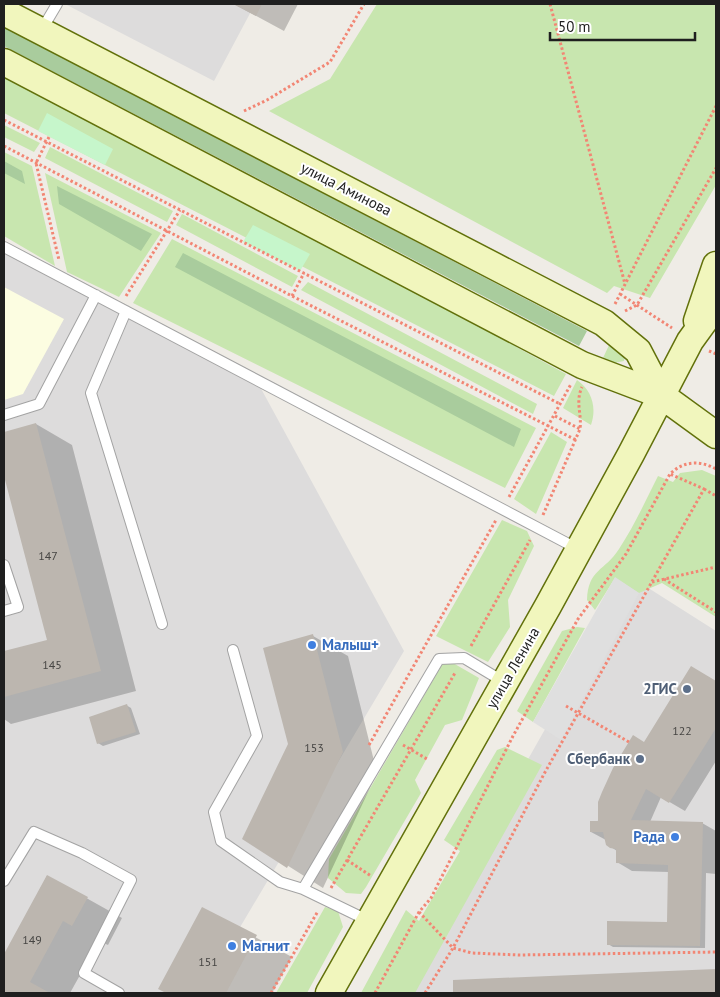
<svg xmlns="http://www.w3.org/2000/svg" width="720" height="997" viewBox="0 0 720 997" font-family="'PT Sans',sans-serif">
  <style>
    .residential { fill: #dddcdc }
    .education { fill: #fcfde1 }
    .grass { fill: #c8e6af }
    .forest { fill: #a9cc9d }
    .park { fill: #c6f6cb }
    .parking { fill: #dfdfdf }
    .shadow { fill: #0003 }
    .building { fill: #bcb6af }
    .lines { fill: none; stroke-linecap: round; stroke-linejoin: round }
    .lane-casing { stroke: #a3a3a3; stroke-width: 12 }
    .secondary-casing { stroke: #62710b; stroke-width: 29 }
    .path { stroke: #f28674; stroke-width: 3; stroke-dasharray: 2.5 2.5; stroke-linecap: butt }
    .lane { stroke: #fff; stroke-width: 10 }
    .secondary { stroke: #f1f6bd; stroke-width: 26 }
    .shop-dot { fill: #3f7fe0; stroke: #fff; stroke-width: 2 }
    .service-dot { fill: #5c6f8a; stroke: #fff; stroke-width: 2 }
    .labels { text-anchor: middle; stroke-width: 4; stroke-linejoin: round; paint-order: stroke }
    .number-label { font-size: 12px; fill: #464543 }
    .street-label { font-size: 15px; fill: #1f1f1f; stroke: #fff }
    .shop-label { font-size: 15px; font-weight: bold; fill: #366cbe; stroke: #fff; text-anchor: start }
    .service-label { font-size: 15px; font-weight: bold; fill: #4e5e75; stroke: #fff; text-anchor: end }
  </style>
  <rect width="100%" height="100%" fill="#efece6"/>
  <path class="residential" d="M 65,4 L 255,4 L 214,81 Z
    M 4,243 L 252,372 L 404,651 L 201,993 L 4,993 Z
    M 631,577 L 716,631 L 716,993 L 396,993 Z"/>
  <path class="education" d="M 4,287 L 64,319 L 23,394 L 4,400 Z"/>
  <path class="grass" d="M 377,4 L 716,4 L 716,185 L 650,298 L 614,286 L 607,293 L 269,111 L 330,79 Z
    M 4,77 L 463,311 L 518,348 L 566,374 L 554,396 L 4,113 Z
    M 4,125 L 40,143 L 34,152 L 4,137 Z
    M 50,147 L 173,211 L 167,222 L 45,158 Z
    M 4,152 L 32,166 L 55,266 L 4,236 Z
    M 45,173 L 161,233 L 119,297 L 67,272 Z
    M 182,214 L 298,276 L 292,287 L 176,225 Z
    M 172,239 L 536,428 L 505,488 L 133,303 Z
    M 308,282 L 537,404 L 533,414 L 301,290 Z
    M 610,343 L 625,356 L 624,361 L 614,363 L 603,358 Z
    M 577,380 C 592,390 597,408 591,425 L 563,408 Z
    M 551,432 L 567,442 L 536,514 L 514,499 Z
    M 702,470 L 716,476 L 716,617 L 662,583 L 639,593 L 615,578 L 595,610 L 587,600 C 588,569 605,571 619,549 C 634,526 646,500 658,476 L 673,482 L 680,473 Z
    M 502,520 L 527,531 L 534,546 L 508,600 L 510,627 L 488,662 L 436,636 Z
    M 577,627 L 585,628 L 533,722 L 517,711 L 562,631 Z
    M 443,663 L 453,663 L 479,678 L 462,720 L 445,725 L 415,780 L 421,793 L 366,887 L 361,894 L 346,893 L 328,878 L 329,859 Z
    M 505,747 L 542,765 L 415,993 L 361,993 L 406,910 L 419,921 L 460,851 L 444,840 L 497,750 Z
    M 325,907 L 338,911 L 343,927 L 307,993 L 276,993 Z"/>
  <path class="forest" d="M 4,27 L 587,331 L 579,346 L 4,46 Z
    M 4,161 L 22,171 L 25,184 L 4,173 Z
    M 57,186 L 152,234 L 141,251 L 59,204 Z
    M 183,253 L 521,429 L 514,447 L 175,267 Z"/>
  <path class="park" d="M 47,113 L 113,149 L 105,165 L 38,131 Z
    M 253,225 L 310,254 L 300,271 L 243,242 Z"/>
  <path class="parking" d="M 615,577 L 639,593 L 561,740 L 533,722 Z"/>
  <path class="shadow" d="M 234,4 L 298,4 L 284,31 Z
    M 36,424 L 72,445 L 136,691 L 11,724 L 4,719 L 4,653 L 48,641 L 4,471 L 4,433 Z
    M 313,636 L 348,656 L 377,773 L 323,888 L 244,838 L 289,744 Z
    M 707,676 L 716,682 L 716,761 L 685,811 L 661,797 L 650,822 L 702,823 L 716,831 L 716,874 L 706,873 L 705,948 L 613,947 L 608,944 L 668,924 L 669,872 L 632,871 L 617,862 L 617,851 L 611,847 L 606,840 L 591,832 L 645,743 Z
    M 126,705 L 131,708 L 140,734 L 103,746 L 98,743 Z
    M 47,876 L 122,918 L 108,945 L 99,941 L 70,993 L 4,993 L 4,957 Z
    M 203,909 L 292,957 L 272,993 L 168,993 L 160,988 Z
    M 716,970 L 716,993 L 455,993 L 454,982 Z"/>
  <path class="building" d="M 233,4 L 262,4 L 256,16 Z
    M 36,423 L 101,671 L 4,697 L 4,651 L 47,640 L 4,476 L 4,432 Z
    M 313,634 L 343,752 L 287,868 L 242,839 L 288,744 L 263,648 Z
    M 691,666 L 716,681 L 716,728 L 669,803 L 646,789 L 631,820 L 703,822 L 700,946 L 607,945 L 607,921 L 667,922 L 668,865 L 616,863 L 616,849 L 610,848 L 606,845 L 603,832 L 590,832 L 590,821 L 598,821 L 598,802 L 602,792 L 613,768 L 633,735 L 644,742 Z
    M 127,704 L 136,732 L 97,744 L 89,717 Z
    M 47,875 L 88,897 L 72,926 L 63,921 L 30,982 L 50,993 L 4,993 L 4,954 Z
    M 202,907 L 257,935 L 226,993 L 166,993 L 158,989 Z
    M 716,969 L 716,993 L 453,993 L 453,980 Z"/>
  <g class="lines">
    <g class="lane-casing">
      <path id="lane" d="M 41,31 L 57,4
        M 4,247 L 578,549
        M 126,311 L 91,393 L 162,624
        M 4,415 L 39,404 L 96,295
        M 4,565 L 18,607 L 4,611
        M 233,650 L 257,736 L 214,812 L 221,841 L 280,882 L 303,889
        M 4,881 L 34,832 L 82,853 L 131,880 L 84,973 L 119,993
        M 369,921 L 303,889 L 439,659 L 464,658 L 504,682"/>
    </g>
    <g class="secondary-casing">
      <path id="secondary" d="M 4,12 L 604,323 L 638,351 L 661,395
        M 4,62 L 582,365 L 661,395 L 716,435
        M 697,321 L 716,265
        M 329,993 L 548,606 L 631,454 L 690,341 L 716,305"/>
    </g>
    <path class="path" d="M 550,4 L 625,284
      M 244,111 L 267,100 L 330,62 L 364,4
      M 4,120 L 560,404
      M 49,137 L 36,163 L 59,260
      M 4,146 L 292,296 L 576,440
      M 620,294 L 672,328
      M 126,296 L 180,210
      M 292,296 L 304,273
      M 615,304 L 716,106
      M 625,311 L 637,305 L 716,168
      M 709,351 L 716,354
      M 555,416 L 580,429
      M 704,489 L 716,496
      M 509,497 L 571,384
      M 543,515 L 580,429 C 582,414 575,402 582,387
      M 664,579 L 716,612
      M 652,582 L 716,567
      M 471,646 L 530,540
      M 566,706 L 629,742
      M 369,745 L 496,520
      M 403,745 L 427,759
      M 347,860 L 371,876
      M 331,888 L 455,673
      M 419,912 L 453,948 L 472,953 L 519,955 L 716,952
      M 271,993 L 318,911
      M 375,993 L 419,912 L 431,898 L 513,736 L 578,619 L 626,554 L 670,474 C 683,461 700,460 716,469
      M 425,993 L 453,948 L 544,774 L 704,489 L 670,474"/>
    <use href="#lane" class="lane"/>
    <use href="#secondary" class="secondary"/>
  </g>
  <g class="shop-dot">
    <circle cx="312" cy="645" r="5"/>
    <circle cx="675" cy="837" r="5"/>
    <circle cx="232" cy="946" r="5"/>
  </g>
  <g class="service-dot">
    <circle cx="687" cy="689" r="5"/>
    <circle cx="640" cy="759" r="5"/>
  </g>
  <g class="labels">
    <g class="number-label">
      <text x="48" y="560">147</text>
      <text x="52" y="669">145</text>
      <text x="682" y="735">122</text>
      <text x="314" y="752">153</text>
      <text x="32" y="944">149</text>
      <text x="208" y="966">151</text>
    </g>
    <g class="street-label">
      <text transform="translate(346 189) rotate(27)" y="5">улица Аминова</text>
      <text transform="translate(513 668) rotate(-60)" y="5">улица Ленина</text>
    </g>
    <g class="shop-label">
      <text x="322" y="650">Малыш+</text>
      <text x="665" y="842" text-anchor="end">Рада</text>
      <text x="242" y="951">Магнит</text>
    </g>
    <g class="service-label">
      <text x="677" y="694">2ГИС</text>
      <text x="630" y="764">Сбербанк</text>
    </g>
  </g>
  <rect width="720" height="997" fill="none" stroke="#1f1f1f" stroke-width="10"/>
  <path d="M550 32v8h145v-8" fill="none" stroke="#1f1f1f" stroke-width="2.5"/>
  <text x="558" y="32" font-size="15" fill="#1f1f1f" stroke="#ffffff" stroke-width="4" paint-order="stroke">50 m</text>
</svg>
